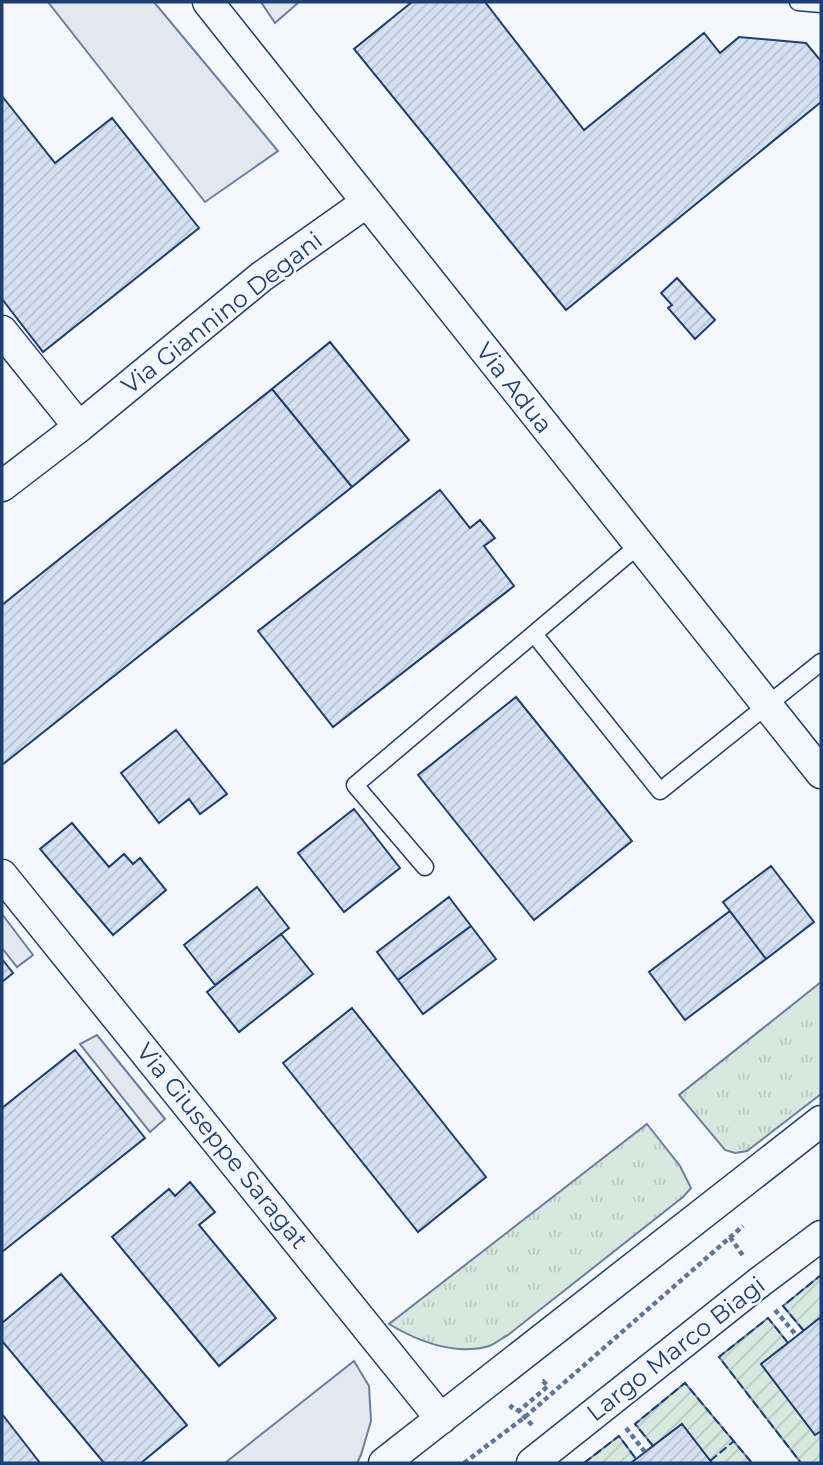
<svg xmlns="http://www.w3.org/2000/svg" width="823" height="1465" viewBox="0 0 823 1465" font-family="Montserrat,sans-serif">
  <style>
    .grass { fill: url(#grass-tufts); stroke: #687fa3; stroke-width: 2 }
    .garden { fill: url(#garden-furrows); stroke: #687fa3; stroke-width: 2 }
    .parking { fill: #e3e8f0; stroke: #687fa3; stroke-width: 2 }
    .building { fill: url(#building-hatch); stroke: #1d3f73; stroke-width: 2 }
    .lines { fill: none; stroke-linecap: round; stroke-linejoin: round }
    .service-casing { stroke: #1d3f73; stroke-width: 19 }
    .minor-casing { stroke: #1d3f73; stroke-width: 33 }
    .path { stroke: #5e769c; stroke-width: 4.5; stroke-dasharray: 5 3.5; stroke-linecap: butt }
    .service { stroke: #f4f7fb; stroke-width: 16 }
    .minor { stroke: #f4f7fb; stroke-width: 30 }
    .fence { stroke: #1d3f73; stroke-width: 2; stroke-dasharray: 9 3.5; stroke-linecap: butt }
    .labels { text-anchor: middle; stroke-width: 5; stroke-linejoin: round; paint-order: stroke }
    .street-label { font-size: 24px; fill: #1d3f73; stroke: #f4f7fb }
  </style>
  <defs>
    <pattern id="grass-tufts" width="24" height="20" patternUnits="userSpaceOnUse" patternTransform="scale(1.75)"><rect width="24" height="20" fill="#d7e8df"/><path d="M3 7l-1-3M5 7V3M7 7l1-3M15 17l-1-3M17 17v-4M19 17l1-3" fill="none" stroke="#b8c8c3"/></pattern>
    <pattern id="garden-furrows" width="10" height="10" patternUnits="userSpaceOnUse" patternTransform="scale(1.75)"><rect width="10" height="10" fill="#d7e8df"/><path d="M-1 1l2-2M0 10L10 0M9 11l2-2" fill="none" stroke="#b8c8c3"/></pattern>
    <pattern id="building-hatch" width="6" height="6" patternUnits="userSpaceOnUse" patternTransform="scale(1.75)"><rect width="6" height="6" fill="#d5e0f0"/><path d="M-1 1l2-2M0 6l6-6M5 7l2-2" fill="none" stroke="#b6c1d1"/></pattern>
  </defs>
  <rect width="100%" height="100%" fill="#f4f7fb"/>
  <path class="grass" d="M 821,982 L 821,1094 L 747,1151 L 735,1153 L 725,1150 L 679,1095 Z
    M 647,1124 L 680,1166 L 691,1188 L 683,1197 L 508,1335 C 502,1338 495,1344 489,1346 C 455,1356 417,1341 389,1324 Z"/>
  <path class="garden" d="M 821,1275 L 821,1317 L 804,1331 L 783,1306 Z
    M 768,1318 L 788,1343 L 761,1364 L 815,1435 L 821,1431 L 821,1462 L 819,1463 L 801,1463 L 719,1357 Z
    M 685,1383 L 752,1463 L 712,1463 L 682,1424 L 653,1446 L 635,1424 Z
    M 619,1436 L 636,1459 L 631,1463 L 584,1463 Z"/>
  <path class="parking" d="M 48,2 L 154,2 L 278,151 L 205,202 Z
    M 261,2 L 299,2 L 275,23 Z
    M 2,914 L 33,955 L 17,967 L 2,948 Z
    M 97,1035 L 165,1119 L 150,1132 L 80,1044 Z
    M 354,1361 L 369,1386 L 371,1421 L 361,1455 L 357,1463 L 225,1463 Z"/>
  <path class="building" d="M 412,2 L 485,2 L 584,130 L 704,33 L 720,53 L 739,37 L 806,43 L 821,61 L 821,102 L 566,310 L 354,49 Z
    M 2,96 L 55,163 L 112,118 L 199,228 L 43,352 L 2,299 Z
    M 677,278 L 715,320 L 695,339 L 668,308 L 672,305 L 661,293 Z
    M 330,342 L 409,440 L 352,487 L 272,389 Z
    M 272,389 L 352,487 L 2,765 L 2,605 Z
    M 440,490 L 470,528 L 480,520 L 495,538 L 484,546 L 514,586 L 333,727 L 258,631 Z
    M 516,697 L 632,841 L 534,920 L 418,775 Z
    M 176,730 L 227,794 L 200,814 L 189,799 L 159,823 L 121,773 Z
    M 354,809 L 400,868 L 344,912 L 298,853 Z
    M 72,823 L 109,867 L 124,854 L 133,864 L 140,858 L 166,890 L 113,935 L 40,849 Z
    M 771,866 L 814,922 L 766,959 L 723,902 Z
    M 257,887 L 289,928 L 215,985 L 184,945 Z
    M 449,897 L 471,926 L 398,980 L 377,952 Z
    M 730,911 L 766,959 L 685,1020 L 649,972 Z
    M 471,926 L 496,959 L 423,1014 L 398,980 Z
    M 281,934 L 313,974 L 239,1032 L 207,992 Z
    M 2,959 L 13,973 L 2,982 Z
    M 352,1008 L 486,1177 L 418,1232 L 283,1063 Z
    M 75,1050 L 145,1138 L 2,1252 L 2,1108 Z
    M 190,1182 L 215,1212 L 199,1225 L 276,1318 L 219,1366 L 112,1237 L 169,1189 L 175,1196 Z
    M 61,1274 L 187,1425 L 141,1463 L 104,1463 L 2,1341 L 2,1323 Z
    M 821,1317 L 821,1431 L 815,1435 L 761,1364 Z
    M 2,1414 L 40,1463 L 2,1463 Z
    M 682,1424 L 712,1463 L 631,1463 L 645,1452 Z"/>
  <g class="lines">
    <g class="service-casing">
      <path id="service" d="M 798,2 L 821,4
        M 534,634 L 660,791 L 821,662
        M 425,867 L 355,785 L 639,545"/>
    </g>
    <g class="minor-casing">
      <path id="minor" d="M 208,2 L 821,773
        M 2,331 L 79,427
        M 2,486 L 79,427 L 261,277 L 367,202
        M 2,875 L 441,1419
        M 384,1463 L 821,1121
        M 532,1463 L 761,1281 L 821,1236"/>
    </g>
    <path class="path" d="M 730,1237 L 744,1257
      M 775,1310 L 797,1336
      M 513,1405 L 511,1407 L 519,1411
      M 532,1425 L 519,1411 L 548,1386 L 543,1381 L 541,1382
      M 626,1428 L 645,1452
      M 464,1463 L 525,1417 L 743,1226"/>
    <use href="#service" class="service"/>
    <use href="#minor" class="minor"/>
    <path class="fence" d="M 804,1331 L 783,1306 L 821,1275
      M 788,1343 L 768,1318 L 719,1357 L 801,1463
      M 653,1446 L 635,1424 L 685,1383 L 752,1463
      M 710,1461 L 734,1441
      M 584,1463 L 619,1436 L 636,1459
      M 819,1463 L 821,1462"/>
  </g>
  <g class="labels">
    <g class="street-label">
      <text transform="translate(222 313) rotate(-38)" y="8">Via Giannino Degani</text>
      <text transform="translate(514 388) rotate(52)" y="8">Via Adua</text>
      <text transform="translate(222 1146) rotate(51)" y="8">Via Giuseppe Saragat</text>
      <text transform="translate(676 1349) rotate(-38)" y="8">Largo Marco Biagi</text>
    </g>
  </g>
  <rect width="823" height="1465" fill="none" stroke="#1d3f73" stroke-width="7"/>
</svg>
